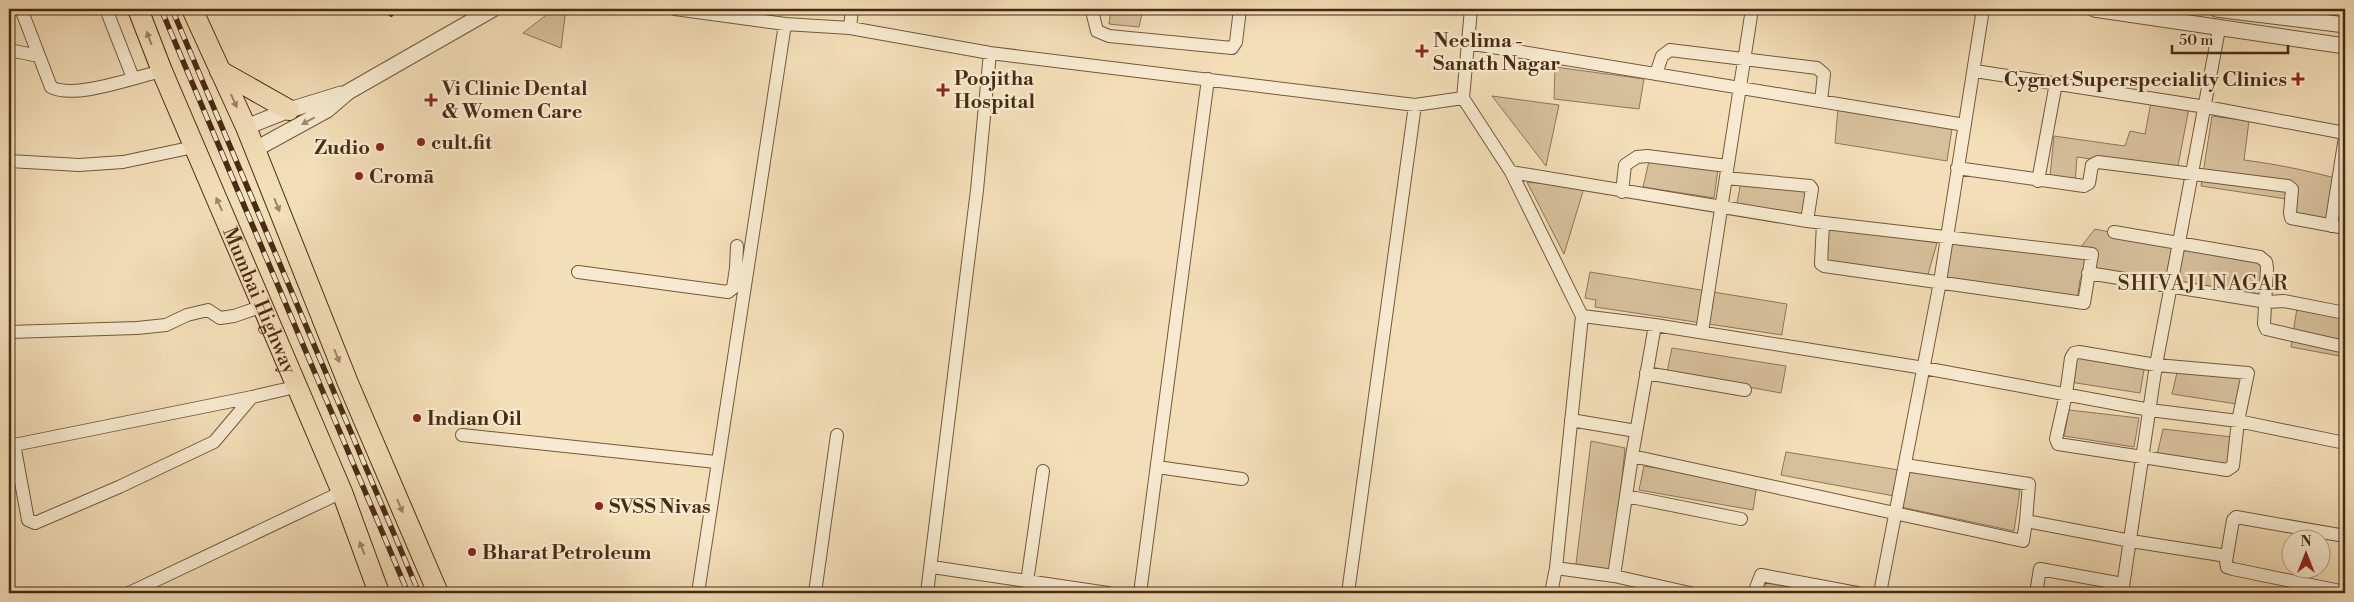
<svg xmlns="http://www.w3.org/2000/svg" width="2354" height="602" viewBox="0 0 2354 602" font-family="'Libre Bodoni',serif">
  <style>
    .green { fill: #d6c09b; stroke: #8f7657 }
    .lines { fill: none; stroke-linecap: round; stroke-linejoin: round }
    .minor-casing { stroke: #73583c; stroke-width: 14 }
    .tertiary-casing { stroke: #73583c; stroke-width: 17 }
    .trunk-casing { stroke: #482b13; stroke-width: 22 }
    .minor { stroke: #f7ead0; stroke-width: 12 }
    .tertiary { stroke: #f7ead0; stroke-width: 15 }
    .trunk { stroke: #f3deb7; stroke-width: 20 }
    .rail-casing { stroke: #482b13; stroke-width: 5.5 }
    .rail { stroke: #f7ead0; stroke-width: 4; stroke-dasharray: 11; stroke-linecap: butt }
    .oneway { fill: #9e8465 }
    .oneway2 { fill: #a08a72 }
    .poi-dot { fill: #8f2418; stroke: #f7ead0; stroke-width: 2 }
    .labels { text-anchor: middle; stroke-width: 4.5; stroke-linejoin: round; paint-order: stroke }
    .poi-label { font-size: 20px; font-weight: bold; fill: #482b13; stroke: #f7ead0; text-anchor: start }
    .street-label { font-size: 20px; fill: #482b13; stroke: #f7ead0 }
    .neighbourhood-label { font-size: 21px; letter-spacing: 1px; fill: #482b13; stroke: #f7ead0 }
  </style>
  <rect width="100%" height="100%" fill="#f3deb7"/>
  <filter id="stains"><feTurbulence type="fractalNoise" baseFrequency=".004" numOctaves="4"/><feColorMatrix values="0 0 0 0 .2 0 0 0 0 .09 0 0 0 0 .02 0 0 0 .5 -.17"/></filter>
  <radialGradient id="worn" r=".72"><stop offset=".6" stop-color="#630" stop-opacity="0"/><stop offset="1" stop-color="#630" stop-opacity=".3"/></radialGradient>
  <path class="green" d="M 554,9 L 566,9 L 561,48 L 523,33 Z
    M 1111,9 L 1143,9 L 1139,27 L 1109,24 Z
    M 1555,67 L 1644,79 L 1639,109 L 1554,99 Z
    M 1492,96 L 1559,105 L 1546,166 Z
    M 2151,102 L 2189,108 L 2177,171 L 2077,157 L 2075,184 L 2049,186 L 2054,136 L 2125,146 L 2130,131 L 2145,134 Z
    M 1838,108 L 1953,122 L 1947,161 L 1835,143 Z
    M 2212,116 L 2249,121 L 2244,160 C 2275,164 2305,170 2335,178 L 2329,223 L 2293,216 L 2293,200 L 2201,186 Z
    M 1649,161 L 1718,169 L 1714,198 L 1643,187 Z
    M 1527,182 L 1584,188 L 1564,254 Z
    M 1741,182 L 1811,190 L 1806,219 L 1736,208 Z
    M 1828,225 L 1937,243 L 1927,278 L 1824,265 Z
    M 2095,229 L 2173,245 L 2168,283 L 2091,271 L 2080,248 Z
    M 1951,240 L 2089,256 L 2080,280 L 2077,300 L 1943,280 Z
    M 2180,247 L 2264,263 L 2263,298 L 2173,284 Z
    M 1590,272 L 1787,304 L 1782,333 L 1782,335 L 1595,307 L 1596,300 L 1585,298 Z
    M 2297,308 L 2345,316 L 2345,357 L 2291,347 Z
    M 1672,348 L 1786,366 L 1781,393 L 1667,372 Z
    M 2075,356 L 2145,364 L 2140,393 L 2070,382 Z
    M 2178,368 L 2248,376 L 2243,405 L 2172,394 Z
    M 2069,410 L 2139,418 L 2134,447 L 2064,436 Z
    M 2163,429 L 2232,437 L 2228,466 L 2157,455 Z
    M 1591,441 L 1625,448 L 1613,570 L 1576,564 Z
    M 1786,452 L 1899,470 L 1894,496 L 1781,475 Z
    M 1644,466 L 1757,484 L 1753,510 L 1639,490 Z
    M 1910,469 L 2020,490 L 2014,531 L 1901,507 Z
    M 1766,583 L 1829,593 L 1765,593 Z"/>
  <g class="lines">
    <g class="minor-casing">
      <path id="minor" d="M 21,9 L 51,87 C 74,100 135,77 162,71
        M 106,9 L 133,78
        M 675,9 L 785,24 L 850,28 L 990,53 L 1415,105 L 1463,98 L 1511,172 L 1582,316 L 1556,568 L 1551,593
        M 1094,9 L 1093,15 L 1097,31 L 1109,36 L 1232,48 L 1236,42 L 1240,9
        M 850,28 L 852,9
        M 1468,43 L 1965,125
        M 9,50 L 39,56
        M 1975,71 L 2206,107 L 2345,133
        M 1656,74 L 1662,56 L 1670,50 L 1817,68 L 1824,74 L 1821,101
        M 1463,98 L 1471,9
        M 9,161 L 79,165 L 123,162 L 194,147
        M 1957,168 L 2084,186 L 2089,183 L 2092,165 L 2098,162 L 2288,186 L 2292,189 L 2290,213 L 2291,218 L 2345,228
        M 1511,172 L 1807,221 L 2092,254 L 2084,303 L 1824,266 L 1821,264 L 1823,223
        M 1726,178 L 1810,186 L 1812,189 L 1807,221
        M 2038,181 L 2056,83
        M 1622,192 L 1625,165 L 1637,157 L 1647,156 L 1727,166
        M 2331,226 L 2345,137
        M 2114,232 L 2260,257 L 2266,262 L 2267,268 L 2264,324 L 2266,329 L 2345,347
        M 736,268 L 737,246
        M 578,272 L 728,292 L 733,288 L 736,268 L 747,269
        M 2088,273 L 2267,302 L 2284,301 L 2345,313
        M 1582,316 L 1655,325 L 1924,368 L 2150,410 L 2238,421 L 2345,443
        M 9,332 L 137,328 L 166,325 L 187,315 L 208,310 L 220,318 L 234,316 L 263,306
        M 1702,332 L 1752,9
        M 2079,352 L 2156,365 L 2248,373 L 2238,421 L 2233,466 L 2227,470 L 2058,444 L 2056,439 L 2066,394 L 2071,358 L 2074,353 Z
        M 1646,373 L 1745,390
        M 1571,420 L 1636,431
        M 462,435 L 716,462
        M 14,444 L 28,520 L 35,523 L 119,487 L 214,442 L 252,397
        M 9,446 L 252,397 L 295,387
        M 1632,456 L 2023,541 L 2026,521 L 2131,541 L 2227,556
        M 1905,465 L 2029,484 L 2026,521
        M 1157,467 L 1242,479
        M 1626,496 L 1741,519
        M 2345,536 L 2236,517 L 2233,520 L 2226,561 L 2227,567 L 2233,569 L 2345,592
        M 932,567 L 1108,593
        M 1556,568 L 1614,576 L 1690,593
        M 1614,576 L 1632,456 L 1655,325
        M 1027,582 L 1043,471
        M 129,593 L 342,492
        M 698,593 L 785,24
        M 815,593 L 837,435
        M 927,593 L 977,190 L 990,53
        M 1140,593 L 1208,79
        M 1348,593 L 1415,105
        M 1754,593 L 1761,575 L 1857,593
        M 1880,593 L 1940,282 L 1983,9
        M 2036,593 L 2040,569 L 2123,584
        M 2122,593 L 2156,365 L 2219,29"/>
    </g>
    <g class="tertiary-casing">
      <path id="tertiary" d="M 2094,9 L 2345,46
        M 2216,9 L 2345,25
        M 246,127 L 289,110 L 341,94
        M 254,150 L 327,110 L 348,92 L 493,9"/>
    </g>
    <g class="trunk-casing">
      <g id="trunk">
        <path id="s1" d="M 138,9 L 162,71 L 342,492 L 379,593"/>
        <path d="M 192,9 L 246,127 L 348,383 L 438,593"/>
        <path d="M 220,71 L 289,110"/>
      </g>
    </g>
    <use href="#minor" class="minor"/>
    <use href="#tertiary" class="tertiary"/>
    <use href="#trunk" class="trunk"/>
    <g class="rail-casing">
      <path id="rail" d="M 161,9 L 408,593
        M 172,9 L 419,593
        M 391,14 L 394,9"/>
    </g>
    <use href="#rail" class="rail"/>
  </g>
  <defs><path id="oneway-solid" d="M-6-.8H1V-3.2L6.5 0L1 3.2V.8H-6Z" transform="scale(1.25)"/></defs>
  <g class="oneway">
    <use href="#oneway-solid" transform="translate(149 38) rotate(-111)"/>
    <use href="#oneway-solid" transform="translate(234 101) rotate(66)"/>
    <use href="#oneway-solid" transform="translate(219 204) rotate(-114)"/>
    <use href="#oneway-solid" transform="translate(277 205) rotate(68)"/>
    <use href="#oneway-solid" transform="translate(337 356) rotate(68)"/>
    <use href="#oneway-solid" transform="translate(400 506) rotate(67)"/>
    <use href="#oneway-solid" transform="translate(362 548) rotate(-111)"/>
  </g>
  <use class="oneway2" href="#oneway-solid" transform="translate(308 121) rotate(151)"/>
  <g class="poi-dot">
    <path d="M1419.5 43.5h5v5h5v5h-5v5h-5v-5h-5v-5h5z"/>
    <path d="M2295.5 71.5h5v5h5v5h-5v5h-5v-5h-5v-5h5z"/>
    <path d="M940.5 82.5h5v5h5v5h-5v5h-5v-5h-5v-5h5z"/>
    <path d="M428.5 92.5h5v5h5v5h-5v5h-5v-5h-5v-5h5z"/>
    <circle cx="421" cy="142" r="5"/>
    <circle cx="380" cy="147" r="5"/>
    <circle cx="359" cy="176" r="5"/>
    <circle cx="417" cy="418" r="5"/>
    <circle cx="599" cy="506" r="5"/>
    <circle cx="472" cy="552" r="5"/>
  </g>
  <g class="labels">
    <g class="poi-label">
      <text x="1433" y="47">Neelima -<tspan x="1433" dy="23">Sanath Nagar</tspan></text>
      <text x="954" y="85">Poojitha<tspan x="954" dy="23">Hospital</tspan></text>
      <text x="2287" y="86" text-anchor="end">Cygnet Superspeciality Clinics</text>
      <text x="442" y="95">Vi Clinic Dental<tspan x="442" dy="23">&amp; Women Care</tspan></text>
      <text x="431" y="149">cult.fit</text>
      <text x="370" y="154" text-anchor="end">Zudio</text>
      <text x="369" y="183">Cromā</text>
      <text x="427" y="425">Indian Oil</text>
      <text x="609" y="513">SVSS Nivas</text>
      <text x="482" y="559">Bharat Petroleum</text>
    </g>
    <g class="street-label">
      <text dy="7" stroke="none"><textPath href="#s1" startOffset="316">Mumbai Highway</textPath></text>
    </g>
    <g class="neighbourhood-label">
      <text x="2203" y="290">SHIVAJI NAGAR</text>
    </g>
  </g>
  <rect width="2354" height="602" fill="none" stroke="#f3deb7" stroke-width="30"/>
  <rect x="10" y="10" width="2334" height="582" fill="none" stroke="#482b13" stroke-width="2.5"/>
  <rect x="15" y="15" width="2324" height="572" fill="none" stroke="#482b13"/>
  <g transform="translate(2306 554)"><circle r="24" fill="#f7ead0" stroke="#b19e84"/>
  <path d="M0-4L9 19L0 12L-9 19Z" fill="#8f2418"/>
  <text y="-8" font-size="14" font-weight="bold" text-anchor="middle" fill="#482b13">N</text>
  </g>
  <path d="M2172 45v8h116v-8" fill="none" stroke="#482b13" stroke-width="2.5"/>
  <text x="2179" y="45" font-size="15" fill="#482b13" stroke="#f7ead0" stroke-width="4" paint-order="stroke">50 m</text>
  <rect width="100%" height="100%" filter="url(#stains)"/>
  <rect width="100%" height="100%" fill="url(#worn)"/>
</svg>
